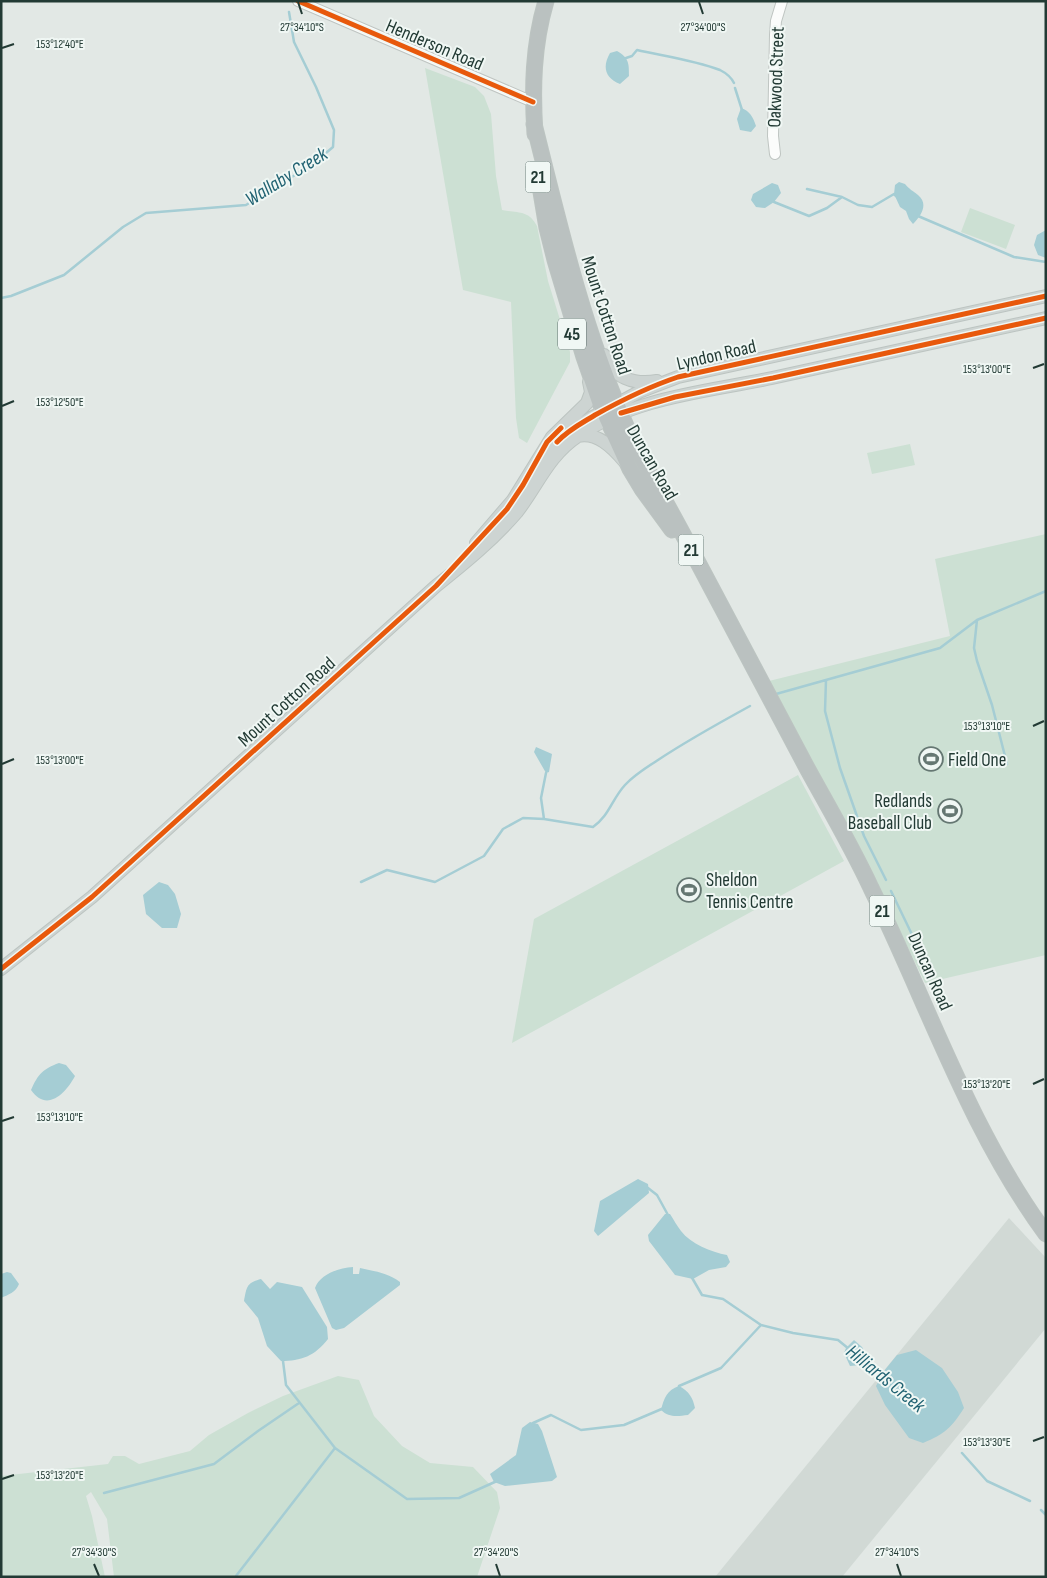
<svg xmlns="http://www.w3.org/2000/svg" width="1047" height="1578" viewBox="0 0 1047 1578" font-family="'Sofia Sans Condensed',sans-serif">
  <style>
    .built { fill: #d1d9d5 }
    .green { fill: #cce0d3 }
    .water { fill: #a5cdd4 }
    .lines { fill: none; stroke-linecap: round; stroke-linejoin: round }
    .stream { stroke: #a5cdd4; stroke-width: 2.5 }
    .minor-casing { stroke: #bfc5c2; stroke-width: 12 }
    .major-casing { stroke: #bcc4c1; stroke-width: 14 }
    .highway-casing { stroke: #bcc4c1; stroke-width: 17 }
    .minor { stroke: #fbfcfb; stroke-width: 10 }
    .major { stroke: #cdd4d2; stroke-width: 12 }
    .highway { stroke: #bac1c0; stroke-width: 15 }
    .cycleway-casing { stroke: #f0f7f4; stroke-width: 8 }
    .cycleway { stroke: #e8590c; stroke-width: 5 }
    .ticks { fill: none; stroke: #223a34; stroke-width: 2 }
    .labels { text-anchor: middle; stroke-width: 4; stroke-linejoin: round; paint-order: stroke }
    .shield { fill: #f0f7f4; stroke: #60736e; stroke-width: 1 }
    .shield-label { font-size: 18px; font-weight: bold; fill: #223a34 }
    .street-label { font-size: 19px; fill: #223a34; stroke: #f0f7f4 }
    .poi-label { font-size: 19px; fill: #223a34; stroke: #f0f7f4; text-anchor: start }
    .water-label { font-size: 20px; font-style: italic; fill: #206272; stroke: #f0f7f4 }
    .ticks-label { font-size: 12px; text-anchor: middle; fill: #223a34; stroke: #f0f7f4; stroke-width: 4; stroke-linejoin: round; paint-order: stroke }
  </style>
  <rect width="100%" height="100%" fill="#e2e8e5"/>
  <path class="built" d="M 1009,1218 L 1046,1258 L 1046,1328 L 842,1577 L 715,1577 Z"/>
  <path class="green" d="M 425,68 L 475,87 L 484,96 L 491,114 L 496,176 L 502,210 C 518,213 529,210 537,226 L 548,281 L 570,352 L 570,362 L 527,443 L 519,438 L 516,418 L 511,302 L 463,290 Z
    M 970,208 L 1015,225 L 1006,249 L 961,232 Z
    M 910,444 L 915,465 L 872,474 L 867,453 Z
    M 1046,534 L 1046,955 L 925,983 L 873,876 L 769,681 L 950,636 L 935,559 Z
    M 798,775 L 844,861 L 512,1043 L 534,919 Z
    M 338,1376 L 359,1380 L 374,1416 L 402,1446 L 430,1463 L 473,1467 L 497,1492 L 500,1508 L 477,1577 L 114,1577 L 107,1519 L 91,1492 L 86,1496 L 92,1516 L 105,1577 L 1,1577 L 1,1476 L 108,1464 L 113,1456 L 125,1456 L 139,1464 L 190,1451 L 209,1435 L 248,1413 L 283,1396 Z"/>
  <path class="water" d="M 617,51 C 629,58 629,63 629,76 L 620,84 C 605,78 602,67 610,53 Z
    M 741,108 C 750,111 753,117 756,126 L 751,132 L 740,130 L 737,119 Z
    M 899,182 L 905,184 C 909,189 913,191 918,195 C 929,204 921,216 913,224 L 909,219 L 906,211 L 900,207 L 894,194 L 895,185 Z
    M 772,183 L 778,185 L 781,193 L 774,202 L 765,208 L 756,207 L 751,200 L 753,194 Z
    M 1046,230 L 1046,258 L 1038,255 L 1034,245 L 1037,235 Z
    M 536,747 L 552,754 L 549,772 L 546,773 L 534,752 Z
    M 159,882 L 168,885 L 175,894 L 181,914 L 177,928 L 162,928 L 146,914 L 143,895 Z
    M 59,1063 L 66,1065 L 75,1076 C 66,1093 47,1113 31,1090 C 38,1074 43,1069 59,1063 Z
    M 638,1179 L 648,1184 L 649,1193 L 598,1236 L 594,1231 L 600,1201 Z
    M 665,1214 L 670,1214 C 674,1220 677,1226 681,1231 C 691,1244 711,1252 727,1255 L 730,1262 L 726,1267 L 709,1270 L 693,1279 L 675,1275 L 649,1241 L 648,1235 Z
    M 353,1267 L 353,1274 L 359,1274 L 360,1268 C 374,1271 388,1273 400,1282 L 400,1285 L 344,1328 L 336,1330 L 332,1328 L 315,1288 C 320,1274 339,1268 353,1267 Z
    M 7,1272 L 11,1273 L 19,1284 C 16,1292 8,1295 1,1298 L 1,1274 Z
    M 261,1279 L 270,1289 L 277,1282 L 302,1287 L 327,1327 L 328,1339 C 315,1356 301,1361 281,1361 L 267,1346 L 258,1318 L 244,1301 C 247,1287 246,1283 261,1279 Z
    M 854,1340 L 862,1347 L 866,1354 L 861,1365 L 850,1366 L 844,1353 L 846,1348 Z
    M 916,1350 L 942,1368 L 958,1392 L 964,1408 C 952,1427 945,1434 923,1443 L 909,1438 L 885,1405 L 876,1386 L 884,1371 L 897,1355 Z
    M 679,1386 C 689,1391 693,1398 695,1408 L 688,1415 C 678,1416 669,1418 661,1410 C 664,1398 667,1390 679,1386 Z
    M 530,1422 L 538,1424 L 542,1431 L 557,1477 L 552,1481 L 505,1486 L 494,1482 L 490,1474 L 516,1455 L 522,1428 Z"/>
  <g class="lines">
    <path class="stream" d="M 626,58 L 632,56 L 637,50 C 664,56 694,60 720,70 C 726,73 731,77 734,83
      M 735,88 L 742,110
      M 807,189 L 842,197 L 858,205 L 872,207 L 894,194 L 896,196
      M 774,202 L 809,216 L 827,208 L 842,197
      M 918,216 L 1014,257 L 1046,262
      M 1,298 L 11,296 L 64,275 L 123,227 L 146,213 L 246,205 L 313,164 L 333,147 L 334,130 L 316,87 L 294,42 L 289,12
      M 977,620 L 974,648 L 977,661 L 992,705 L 1007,764
      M 826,680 L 825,711 L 840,768 L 864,836 L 886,880
      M 776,694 L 940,648 L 977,620 L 1046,591
      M 544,819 L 541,798 L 546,773
      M 361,882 L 387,870 L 435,882 L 484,856 L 503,829 L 523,818 L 544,819 L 593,827 C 609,816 612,799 625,785 C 634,775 647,767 658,760 C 688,740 719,723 750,706
      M 891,891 L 918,947
      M 648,1188 L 657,1195 L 668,1215
      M 691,1276 L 702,1295 L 723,1299 L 761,1325 L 793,1333 L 838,1340 L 849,1349
      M 862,1358 L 884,1377
      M 283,1361 L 286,1385 L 335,1448 L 407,1499 L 459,1498 L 497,1481
      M 679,1388 L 679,1386 L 721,1368 L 761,1325
      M 533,1425 L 533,1423 L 551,1415 L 581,1430 L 624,1425 L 664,1408
      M 962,1453 L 987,1481 L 1030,1501
      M 104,1493 L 214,1464 L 258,1431 L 299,1403
      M 1041,1510 L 1046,1515
      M 236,1576 L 335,1448"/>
    <g class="minor-casing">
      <path id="minor" d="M 298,1 L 533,102
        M 775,154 L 773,136 L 775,35 L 776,21 L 782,1"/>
    </g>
    <g class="major-casing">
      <path id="major" d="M 604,355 C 613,378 634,385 657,381
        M 578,436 C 597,432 612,447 624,461
        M 546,456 L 562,436 L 591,418 L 639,392 L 678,377 L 1046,296
        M 476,543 L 513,500 L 552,437 L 587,403 L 591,392 L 589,382
        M 1,969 L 92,897 L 436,586 C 465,563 493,540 517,512 C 538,485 548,456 578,436 C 635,397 706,392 772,378 C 863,358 955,338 1046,318"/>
    </g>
    <g class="highway-casing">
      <path id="highway" d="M 534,124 C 559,224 582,324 623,419 C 641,461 665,500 686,540 C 726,616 766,692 807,768 C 829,808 852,847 871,888 C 928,1004 969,1129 1046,1234
        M 535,134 C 532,89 533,45 546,1
        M 540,186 L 547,228 L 555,260 L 584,357 L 600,403 L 630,469 L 642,489 L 672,530"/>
    </g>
    <use href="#minor" class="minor"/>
    <use href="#major" class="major"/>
    <use href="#highway" class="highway"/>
    <g class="cycleway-casing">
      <path id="cycleway" d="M 298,1 L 533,102
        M 621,413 L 675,397 L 773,378 L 1046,318
        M 557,442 C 568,430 582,423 595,415 C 622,400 648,387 678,377 L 1046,296
        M 1,969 L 92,897 L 436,586 L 507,509 L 523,485 L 547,442 L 561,428"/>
    </g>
    <use href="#cycleway" class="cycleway"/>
  </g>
  <path class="ticks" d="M 298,2 L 302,14M 699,2 L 703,14M 2,48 L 14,44M 1033,368 L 1044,364M 2,406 L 14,401M 1033,726 L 1044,721M 2,764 L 14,759M 1033,1084 L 1044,1079M 2,1121 L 14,1117M 1033,1441 L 1044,1437M 2,1479 L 14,1475M 94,1564 L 99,1576M 496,1564 L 500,1576M 897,1564 L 901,1576"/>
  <defs>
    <g id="stadium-ring" transform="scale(1.25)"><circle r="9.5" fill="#f0f7f4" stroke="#657772" stroke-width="1.5"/><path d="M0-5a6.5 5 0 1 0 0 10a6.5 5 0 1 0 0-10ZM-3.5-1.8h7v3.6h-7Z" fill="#657772"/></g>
  </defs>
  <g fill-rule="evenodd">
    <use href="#stadium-ring" x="931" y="759"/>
    <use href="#stadium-ring" x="950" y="811"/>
    <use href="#stadium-ring" x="689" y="890"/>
  </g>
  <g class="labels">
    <g class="shield">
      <rect x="525.5" y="161.5" width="25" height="31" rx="4"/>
      <rect x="558" y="318.5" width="28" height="31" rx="4"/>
      <rect x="678.5" y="534.5" width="25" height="31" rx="4"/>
      <rect x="869.5" y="895.5" width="25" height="31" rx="4"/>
    </g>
    <g class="shield-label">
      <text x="538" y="183">21</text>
      <text x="572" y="340">45</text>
      <text x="691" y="556">21</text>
      <text x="882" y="917">21</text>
    </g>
    <g class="street-label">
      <text transform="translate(435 44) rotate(23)" y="7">Henderson Road</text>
      <text transform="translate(775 77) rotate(-88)" y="7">Oakwood Street</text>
      <text transform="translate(607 315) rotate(72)" y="7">Mount Cotton Road</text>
      <text transform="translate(716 354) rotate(-13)" y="7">Lyndon Road</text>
      <text transform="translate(653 462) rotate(60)" y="7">Duncan Road</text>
      <text transform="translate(286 701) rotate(-42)" y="7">Mount Cotton Road</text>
      <text transform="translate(931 971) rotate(66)" y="7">Duncan Road</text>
    </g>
    <g class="poi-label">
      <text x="948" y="766">Field One</text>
      <text x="932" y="807" text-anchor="end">Redlands<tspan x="932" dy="22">Baseball Club</tspan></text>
      <text x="706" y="886">Sheldon<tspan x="706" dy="22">Tennis Centre</tspan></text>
    </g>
    <g class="water-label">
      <text transform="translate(286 176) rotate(-32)" y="7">Wallaby Creek</text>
      <text transform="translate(886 1378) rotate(39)" y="7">Hilliards Creek</text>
    </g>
  </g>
  <g class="ticks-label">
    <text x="302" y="31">27°34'10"S</text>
    <text x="703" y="31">27°34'00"S</text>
    <text x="60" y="48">153°12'40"E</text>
    <text x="987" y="373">153°13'00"E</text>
    <text x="60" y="406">153°12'50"E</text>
    <text x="987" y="730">153°13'10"E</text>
    <text x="60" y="764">153°13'00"E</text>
    <text x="987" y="1088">153°13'20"E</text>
    <text x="60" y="1121">153°13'10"E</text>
    <text x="987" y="1446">153°13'30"E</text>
    <text x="60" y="1479">153°13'20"E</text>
    <text x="94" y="1556">27°34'30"S</text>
    <text x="496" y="1556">27°34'20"S</text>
    <text x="897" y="1556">27°34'10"S</text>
  </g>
  <rect width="1047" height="1578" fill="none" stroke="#223a34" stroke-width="5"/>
</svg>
